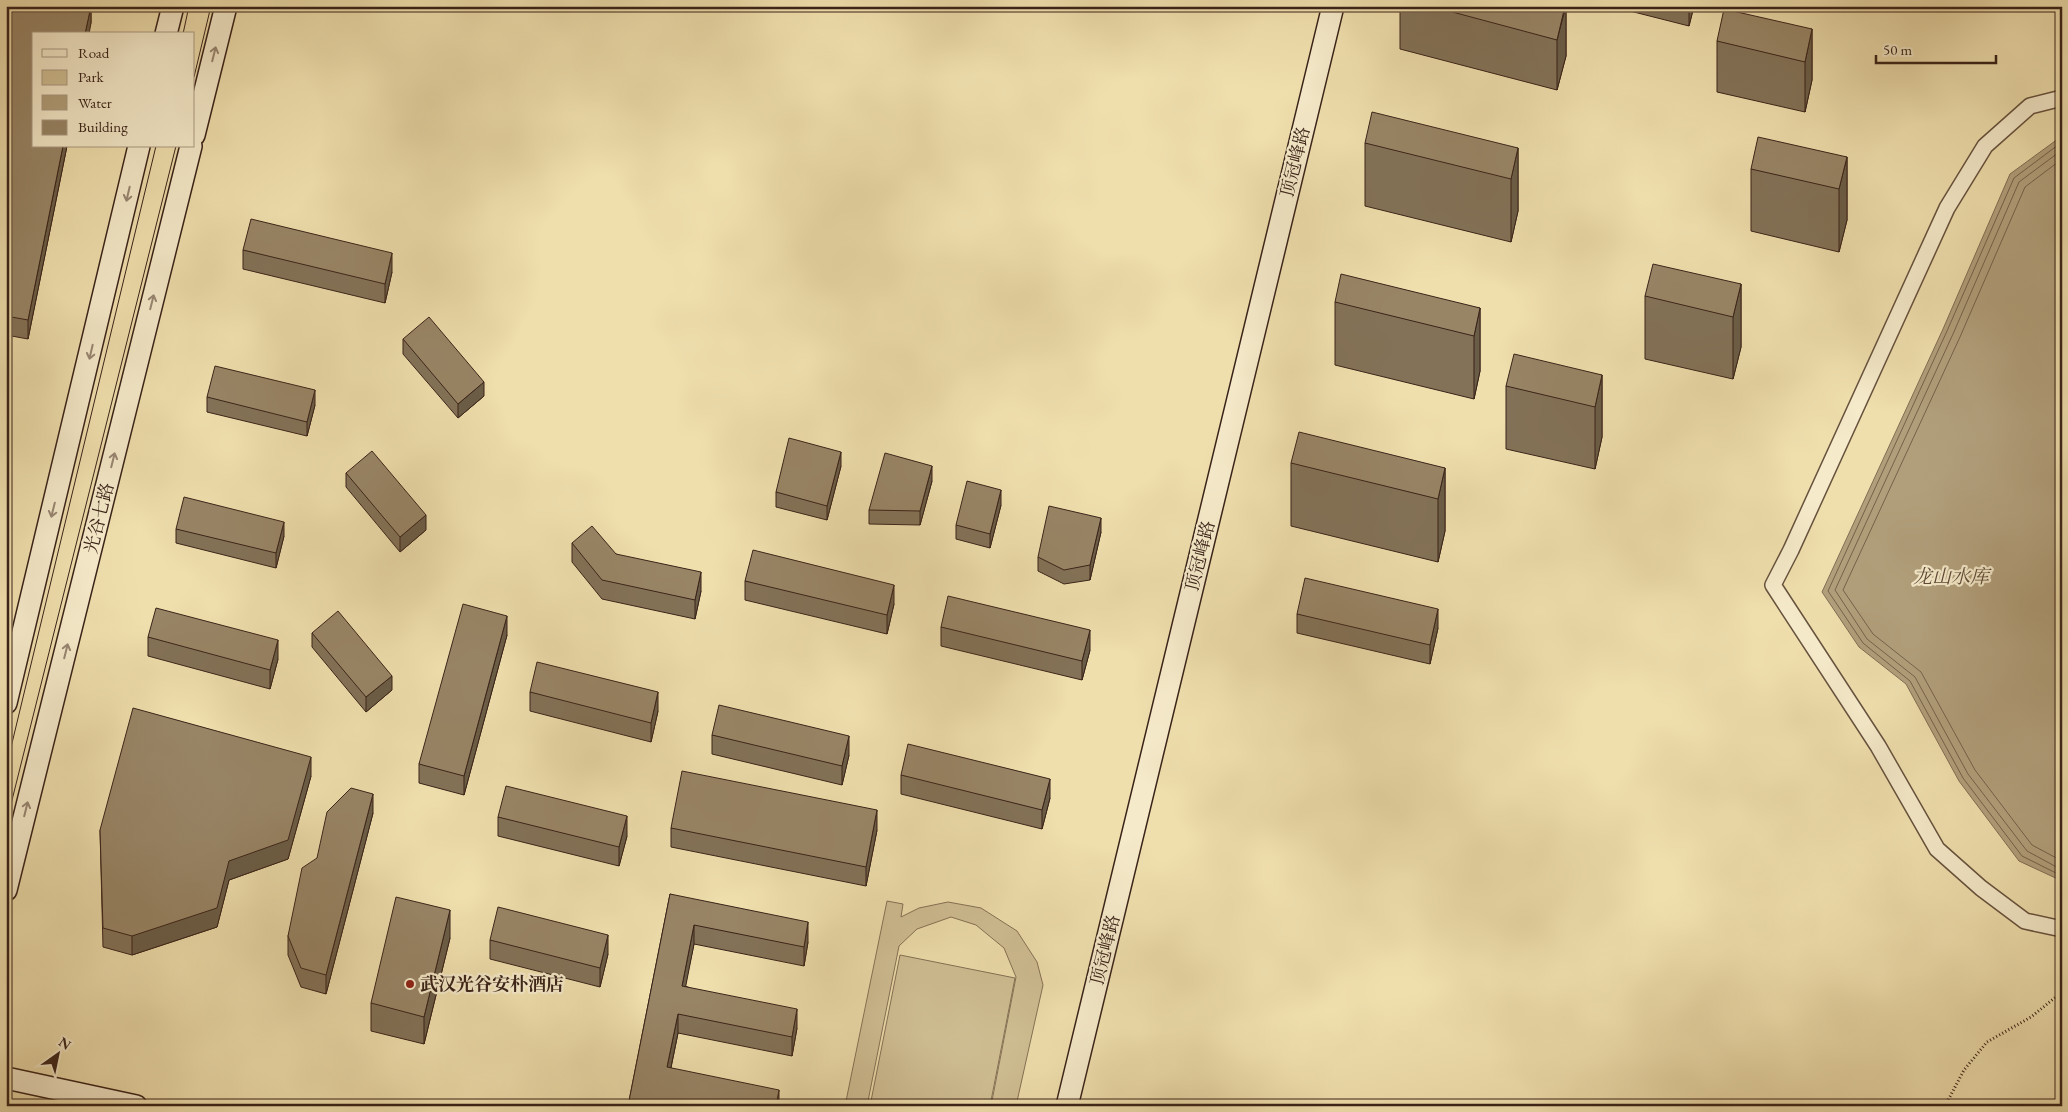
<svg xmlns="http://www.w3.org/2000/svg" width="2068" height="1112" viewBox="0 0 2068 1112" font-family="'EB Garamond','Noto Serif SC',serif">
  <style>
    .green { fill: #d0bf94; stroke: #857156 }
    .water { fill: #b19f7b; stroke: #816d54 }
    .lines { fill: none; stroke-linecap: round; stroke-linejoin: round }
    .shore { stroke: #76614a; stroke-width: 1 }
    .street-casing { stroke: #67523e; stroke-width: 18 }
    .secondary-casing { stroke: #3a2319; stroke-width: 24 }
    .path { stroke: #3a2319; stroke-width: 3; stroke-dasharray: 1 2.5; stroke-linecap: butt }
    .street { stroke: #f5eaca; stroke-width: 15 }
    .secondary { stroke: #f5eaca; stroke-width: 21 }
    .tram { stroke: #3a2319; stroke-width: 1 }
    .wall { fill: #837258; stroke: #3a2319 }
    .shaded-wall { fill: #6a5d47; stroke: #3a2319 }
    .building { fill: #988566; stroke: #3a2319 }
    .oneway { stroke: #988672 }
    .poi-dot { fill: #8f2418; stroke: #f5eaca; stroke-width: 2 }
    .labels { text-anchor: middle; stroke-width: 4.5; stroke-linejoin: round; paint-order: stroke }
    .street-label { font-size: 18px; fill: #3a2319; stroke: #f5eaca }
    .poi-label { font-size: 18px; font-weight: bold; fill: #3a2319; stroke: #f5eaca; text-anchor: start }
    .water-label { font-size: 19px; font-style: italic; fill: #5e4836; stroke: #f5eaca }
  </style>
  <rect width="100%" height="100%" fill="#efdfad"/>
  <filter id="stains"><feTurbulence type="fractalNoise" baseFrequency=".004" numOctaves="4"/><feColorMatrix values="0 0 0 0 .2 0 0 0 0 .09 0 0 0 0 .02 0 0 0 .5 -.17"/></filter>
  <radialGradient id="worn" r=".72"><stop offset=".6" stop-color="#630" stop-opacity="0"/><stop offset="1" stop-color="#630" stop-opacity=".3"/></radialGradient>
  <path class="green" d="M 887,901 L 903,904 L 901,917 L 919,908 L 948,902 L 981,908 L 1017,931 L 1037,962 L 1043,985 L 1016,1106 L 991,1106 L 1016,977 L 1004,948 L 976,925 L 951,917 L 917,929 L 899,946 L 867,1106 L 845,1106 Z
    M 900,955 L 1015,978 L 990,1106 L 870,1106 Z"/>
  <path class="water" d="M 2062,136 L 2062,881 L 2019,861 L 1959,781 L 1906,684 L 1859,647 L 1822,592 L 1943,329 L 2010,174 Z"/>
  <g class="lines">
    <path class="shore" d="M 2062,142 L 2014,178 L 1947,331 L 1828,591 L 1863,643 L 1910,681 L 1963,778 L 2022,856 L 2062,876
      M 2062,150 L 2019,182 L 1953,334 L 1835,590 L 1867,639 L 1915,677 L 1968,774 L 2027,851 L 2062,870
      M 2062,159 L 2025,187 L 1960,337 L 1843,590 L 1873,634 L 1921,672 L 1975,770 L 2032,845 L 2062,861"/>
    <g class="street-casing">
      <path id="street" d="M 2062,98 L 2030,106 L 1985,146 L 1947,208 L 1791,550 L 1773,585 L 1878,746 L 1937,849 L 1981,888 L 2025,921 L 2062,929"/>
    </g>
    <g class="secondary-casing">
      <path id="secondary" d="M 166,34 L 173,6
        M 194,135 L 226,6
        M 6,703 L 139,146
        M 6,890 L 191,146
        M 6,1078 L 136,1106
        M 1067,1106 L 1333,6"/>
    </g>
    <path class="path" d="M 1945,1106 L 1964,1070 L 1987,1042 L 2031,1017 L 2062,992"/>
    <use href="#street" class="street"/>
    <use href="#secondary" class="secondary"/>
    <path class="tram" d="M 183,34 L 189,6
      M 194,77 L 211,6
      M 6,768 L 156,146
      M 6,824 L 176,146"/>
  </g>
  <path class="wall" d="M 6,6 L 91,6 L 91,23 L 34,146 L 67,146 L 28,339 L 6,335 Z
    M 1400,6 L 1566,6 L 1566,56 L 1557,90 L 1400,49 Z
    M 1622,6 L 1694,6 L 1689,26 L 1622,9 Z
    M 1812,29 L 1812,80 L 1805,112 L 1717,92 L 1717,41 Z
    M 1365,143 L 1518,148 L 1518,211 L 1511,242 L 1365,206 Z
    M 1847,157 L 1847,220 L 1839,252 L 1751,231 L 1751,169 Z
    M 243,250 L 392,272 L 385,303 L 243,269 Z
    M 1741,284 L 1741,347 L 1733,379 L 1645,359 L 1645,296 Z
    M 1335,302 L 1480,308 L 1480,371 L 1474,399 L 1335,365 Z
    M 403,339 L 484,396 L 458,418 L 403,354 Z
    M 1602,375 L 1602,437 L 1595,469 L 1506,449 L 1506,386 Z
    M 207,397 L 315,405 L 307,436 L 207,412 Z
    M 1291,463 L 1445,468 L 1445,531 L 1438,562 L 1291,526 Z
    M 841,466 L 827,520 L 776,507 L 776,492 Z
    M 346,473 L 426,530 L 400,552 L 346,487 Z
    M 932,481 L 920,525 L 869,524 L 869,510 Z
    M 1001,505 L 990,548 L 956,539 L 956,525 Z
    M 176,529 L 284,536 L 276,568 L 176,543 Z
    M 1101,532 L 1090,580 L 1064,584 L 1038,571 L 1038,557 Z
    M 572,543 L 616,554 L 701,591 L 695,619 L 602,599 L 572,562 Z
    M 745,581 L 894,604 L 887,634 L 745,600 Z
    M 1297,614 L 1438,628 L 1430,664 L 1297,633 Z
    M 941,627 L 1090,650 L 1082,680 L 941,646 Z
    M 312,633 L 392,690 L 366,712 L 312,647 Z
    M 507,635 L 464,795 L 419,783 L 419,764 Z
    M 148,637 L 278,659 L 270,689 L 148,656 Z
    M 530,692 L 658,711 L 651,742 L 530,711 Z
    M 712,735 L 849,755 L 842,785 L 712,754 Z
    M 901,775 L 1050,798 L 1042,829 L 901,794 Z
    M 311,776 L 288,859 L 229,880 L 217,927 L 132,955 L 103,947 L 100,830 Z
    M 373,813 L 326,994 L 301,987 L 288,955 L 288,936 L 317,858 Z
    M 498,817 L 627,836 L 619,866 L 498,836 Z
    M 671,828 L 877,830 L 866,886 L 671,847 Z
    M 670,894 L 808,942 L 804,966 L 694,944 L 685,986 L 797,1028 L 792,1056 L 678,1033 L 671,1068 L 779,1106 L 628,1106 Z
    M 450,938 L 424,1044 L 371,1031 L 371,1003 Z
    M 490,940 L 608,954 L 600,987 L 490,959 Z"/>
  <path class="shaded-wall" d="M 91,6 L 91,23 L 89,34 L 85,34 Z
    M 1566,6 L 1566,56 L 1557,90 L 1557,40 Z
    M 1689,6 L 1694,6 L 1689,26 Z
    M 1812,29 L 1812,80 L 1805,112 L 1805,62 Z
    M 63,146 L 67,146 L 28,339 L 28,320 Z
    M 1518,148 L 1518,211 L 1511,242 L 1511,179 Z
    M 1847,157 L 1847,220 L 1839,252 L 1839,189 Z
    M 392,253 L 392,272 L 385,303 L 385,284 Z
    M 1741,284 L 1741,347 L 1733,379 L 1733,317 Z
    M 1480,308 L 1480,371 L 1474,399 L 1474,336 Z
    M 10,353 L 10,372 L 6,392 L 6,373 Z
    M 1602,375 L 1602,437 L 1595,469 L 1595,407 Z
    M 484,382 L 484,396 L 458,418 L 458,404 Z
    M 315,390 L 315,405 L 307,436 L 307,422 Z
    M 841,452 L 841,466 L 827,520 L 827,506 Z
    M 932,466 L 932,481 L 920,525 L 920,511 Z
    M 1445,468 L 1445,531 L 1438,562 L 1438,499 Z
    M 1001,490 L 1001,505 L 990,548 L 990,534 Z
    M 426,515 L 426,530 L 400,552 L 400,537 Z
    M 1101,518 L 1101,532 L 1090,580 L 1090,565 Z
    M 284,522 L 284,536 L 276,568 L 276,553 Z
    M 701,572 L 701,591 L 695,619 L 695,600 Z
    M 894,585 L 894,604 L 887,634 L 887,615 Z
    M 1438,609 L 1438,628 L 1430,664 L 1430,645 Z
    M 507,616 L 507,635 L 464,795 L 464,776 Z
    M 1090,630 L 1090,650 L 1082,680 L 1082,661 Z
    M 278,640 L 278,659 L 270,689 L 270,670 Z
    M 392,676 L 392,690 L 366,712 L 366,697 Z
    M 658,692 L 658,711 L 651,742 L 651,723 Z
    M 849,736 L 849,755 L 842,785 L 842,766 Z
    M 311,757 L 311,776 L 288,859 L 229,880 L 217,927 L 132,955 L 132,936 L 229,861 Z
    M 1050,779 L 1050,798 L 1042,829 L 1042,810 Z
    M 373,794 L 373,813 L 326,994 L 326,975 Z
    M 877,810 L 877,830 L 866,886 L 866,867 Z
    M 627,816 L 627,836 L 619,866 L 619,847 Z
    M 450,910 L 450,938 L 424,1044 L 424,1017 Z
    M 808,922 L 808,942 L 804,966 L 804,947 Z
    M 694,925 L 694,944 L 682,1005 L 682,986 Z
    M 608,935 L 608,954 L 600,987 L 600,968 Z
    M 797,1009 L 797,1028 L 792,1056 L 792,1037 Z
    M 678,1014 L 678,1033 L 667,1086 L 667,1067 Z
    M 779,1090 L 779,1106 L 776,1106 Z"/>
  <path class="building" d="M 6,6 L 91,6 L 85,34 L 34,34 L 34,146 L 63,146 L 28,320 L 6,316 Z
    M 1430,6 L 1565,6 L 1557,40 Z
    M 1724,9 L 1812,29 L 1805,62 L 1717,41 Z
    M 1372,112 L 1518,148 L 1511,179 L 1365,143 Z
    M 1758,137 L 1847,157 L 1839,189 L 1751,169 Z
    M 251,219 L 392,253 L 385,284 L 243,250 Z
    M 1653,264 L 1741,284 L 1733,317 L 1645,296 Z
    M 1341,274 L 1480,308 L 1474,336 L 1335,302 Z
    M 429,317 L 484,382 L 458,404 L 403,339 Z
    M 6,352 L 10,353 L 6,373 Z
    M 1514,354 L 1602,375 L 1595,407 L 1506,386 Z
    M 215,366 L 315,390 L 307,422 L 207,397 Z
    M 1299,432 L 1445,468 L 1438,499 L 1291,463 Z
    M 789,438 L 841,452 L 827,506 L 776,492 Z
    M 372,451 L 426,515 L 400,537 L 346,473 Z
    M 885,453 L 932,466 L 920,511 L 869,510 Z
    M 967,481 L 1001,490 L 990,534 L 956,525 Z
    M 184,497 L 284,522 L 276,553 L 176,529 Z
    M 1049,506 L 1101,518 L 1090,565 L 1064,570 L 1038,557 Z
    M 592,526 L 616,554 L 701,572 L 695,600 L 602,580 L 572,543 Z
    M 753,550 L 894,585 L 887,615 L 745,581 Z
    M 1305,578 L 1438,609 L 1430,645 L 1297,614 Z
    M 948,596 L 1090,630 L 1082,661 L 941,627 Z
    M 463,604 L 507,616 L 464,776 L 419,764 Z
    M 156,608 L 278,640 L 270,670 L 148,637 Z
    M 338,611 L 392,676 L 366,697 L 312,633 Z
    M 537,662 L 658,692 L 651,723 L 530,692 Z
    M 719,705 L 849,736 L 842,766 L 712,735 Z
    M 133,708 L 311,757 L 288,840 L 229,861 L 217,908 L 132,936 L 103,928 L 100,830 Z
    M 908,744 L 1050,779 L 1042,810 L 901,775 Z
    M 682,771 L 877,810 L 866,867 L 671,828 Z
    M 506,786 L 627,816 L 619,847 L 498,817 Z
    M 351,788 L 373,794 L 326,975 L 301,968 L 288,936 L 302,868 L 317,858 L 327,812 Z
    M 670,894 L 808,922 L 804,947 L 694,925 L 682,986 L 797,1009 L 792,1037 L 678,1014 L 667,1067 L 779,1090 L 776,1106 L 628,1106 Z
    M 396,897 L 450,910 L 424,1017 L 371,1003 Z
    M 498,907 L 608,935 L 600,968 L 490,940 Z"/>
  <defs><path id="oneway-shaft" d="M-6 0H5M1.5-3L5.5 0L1.5 3" fill="none" stroke-width="1.6" stroke-linecap="round" stroke-linejoin="round" transform="scale(1.25)"/></defs>
  <g class="oneway">
    <use href="#oneway-shaft" transform="translate(214 54) rotate(-76)"/>
    <use href="#oneway-shaft" transform="translate(128 194) rotate(103)"/>
    <use href="#oneway-shaft" transform="translate(152 302) rotate(-76)"/>
    <use href="#oneway-shaft" transform="translate(91 352) rotate(103)"/>
    <use href="#oneway-shaft" transform="translate(113 460) rotate(-76)"/>
    <use href="#oneway-shaft" transform="translate(53 510) rotate(104)"/>
    <use href="#oneway-shaft" transform="translate(66 651) rotate(-76)"/>
    <use href="#oneway-shaft" transform="translate(26 809) rotate(-76)"/>
  </g>
  <circle class="poi-dot" cx="410" cy="984" r="5"/>
  <g class="labels">
    <g class="street-label">
      <text transform="translate(1295 162) rotate(-76)" y="6">顶冠峰路</text>
      <text transform="translate(99 518) rotate(-76)" y="6">光谷七路</text>
      <text transform="translate(1200 556) rotate(-76)" y="6">顶冠峰路</text>
      <text transform="translate(1105 950) rotate(-76)" y="6">顶冠峰路</text>
    </g>
    <g class="poi-label">
      <text x="420" y="990">武汉光谷安朴酒店</text>
    </g>
    <g class="water-label">
      <text x="1951" y="583">龙山水库</text>
    </g>
  </g>
  <rect width="2068" height="1112" fill="none" stroke="#efdfad" stroke-width="25"/>
  <rect x="8" y="8" width="2053" height="1097" fill="none" stroke="#3a2319" stroke-width="2.5"/>
  <rect x="12" y="12" width="2043" height="1087" fill="none" stroke="#3a2319"/>
  <rect x="32" y="32" width="162" height="115" fill="#f5eaca" stroke="#aa9a83"/>
  <rect x="42" y="49" width="25" height="8" fill="#f5eaca" stroke="#aa9a83"/>
  <text x="78" y="58" font-size="15" fill="#3a2319">Road</text>
  <rect x="42" y="70" width="25" height="15" fill="#d0bf94" stroke="#aa9a83"/>
  <text x="78" y="82" font-size="15" fill="#3a2319">Park</text>
  <rect x="42" y="95" width="25" height="15" fill="#b19f7b" stroke="#aa9a83"/>
  <text x="78" y="108" font-size="15" fill="#3a2319">Water</text>
  <rect x="42" y="120" width="25" height="15" fill="#988566" stroke="#aa9a83"/>
  <text x="78" y="132" font-size="15" fill="#3a2319">Building</text>
  <g transform="translate(58 1054) rotate(33)" stroke="#f5eaca" stroke-width="4" paint-order="stroke">
  <path d="M0-4L9 19L0 12L-9 19Z" fill="#3a2319"/>
  <text y="-8" font-size="14" font-weight="bold" text-anchor="middle" fill="#3a2319">N</text>
  </g>
  <path d="M1876 55v8h120v-8" fill="none" stroke="#3a2319" stroke-width="2.5"/>
  <text x="1883" y="55" font-size="15" fill="#3a2319" stroke="#f5eaca" stroke-width="4" paint-order="stroke">50 m</text>
  <rect width="100%" height="100%" filter="url(#stains)"/>
  <rect width="100%" height="100%" fill="url(#worn)"/>
</svg>
